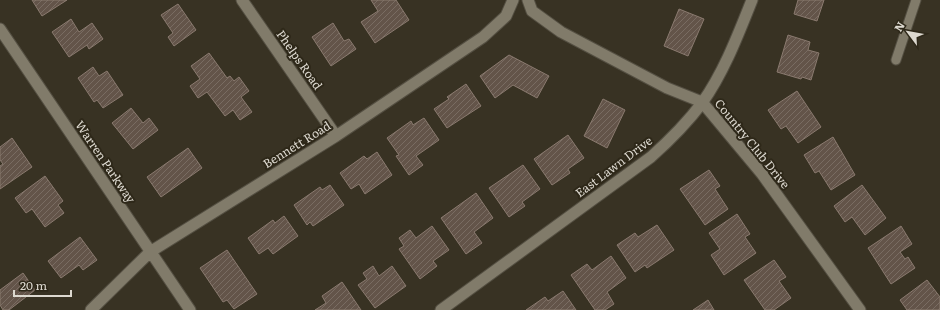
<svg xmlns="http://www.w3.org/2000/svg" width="940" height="310" viewBox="0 0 940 310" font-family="Literata,serif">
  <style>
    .building { fill: url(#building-hatch); stroke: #8a7a6f }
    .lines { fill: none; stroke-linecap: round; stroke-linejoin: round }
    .service-casing { stroke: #544f42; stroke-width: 11 }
    .minor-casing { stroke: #544f42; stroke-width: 13 }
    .service { stroke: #817b6a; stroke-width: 9 }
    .minor { stroke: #817b6a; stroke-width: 11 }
    .labels { text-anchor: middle; stroke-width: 4; stroke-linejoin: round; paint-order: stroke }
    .street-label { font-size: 12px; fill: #ddd9d0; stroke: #2e2819 }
  </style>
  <defs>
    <pattern id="building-hatch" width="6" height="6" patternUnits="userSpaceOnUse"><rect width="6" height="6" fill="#635449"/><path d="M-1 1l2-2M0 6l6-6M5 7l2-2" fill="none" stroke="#796c62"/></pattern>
  </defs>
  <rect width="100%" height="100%" fill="#383223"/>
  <path class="building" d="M 32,0 L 67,0 L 42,16 Z
    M 371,0 L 396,0 L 409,20 L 375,43 L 361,22 L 378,11 Z
    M 798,0 L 824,0 L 817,21 L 794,14 Z
    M 178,4 L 196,30 L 174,46 L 168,37 L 173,33 L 161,15 Z
    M 679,9 L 704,19 L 688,56 L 664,46 Z
    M 71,19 L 79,32 L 92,23 L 103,39 L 89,49 L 87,45 L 69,57 L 52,32 Z
    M 333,23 L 344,41 L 349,39 L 356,49 L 331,66 L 312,37 Z
    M 788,35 L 810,42 L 808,50 L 819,53 L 811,80 L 802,77 L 801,79 L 777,72 Z
    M 209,53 L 227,78 L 230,76 L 234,81 L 239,77 L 249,91 L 241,97 L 252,112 L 240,120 L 233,110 L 225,116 L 207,92 L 198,98 L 190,86 L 200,79 L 191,66 Z
    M 509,55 L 549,76 L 537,98 L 513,85 L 495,98 L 480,76 Z
    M 93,67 L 99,76 L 107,71 L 123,95 L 103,108 L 97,100 L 94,102 L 78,78 Z
    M 466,84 L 481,106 L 447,128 L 434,109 L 449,99 L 447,97 Z
    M 797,91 L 821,127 L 798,143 L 786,126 L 781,129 L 768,110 Z
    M 603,99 L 625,110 L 607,148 L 584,136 Z
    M 131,108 L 143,123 L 149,118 L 158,130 L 133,149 L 112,123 Z
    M 424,118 L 439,140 L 416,156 L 423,165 L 409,175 L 396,156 L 399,155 L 387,138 L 411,121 L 413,125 Z
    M 568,135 L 584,158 L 568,169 L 570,173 L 552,185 L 534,159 Z
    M 833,137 L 855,175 L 831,190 L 819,171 L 815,173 L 804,155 Z
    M 12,138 L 32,167 L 0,189 L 0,166 L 3,164 L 0,160 L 0,147 Z
    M 188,148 L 202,168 L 161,197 L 147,177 Z
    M 377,152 L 392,175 L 365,194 L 359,184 L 351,189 L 340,173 L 364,156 L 367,159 Z
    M 523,165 L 540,189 L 522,202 L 525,206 L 509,217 L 489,188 Z
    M 709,170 L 720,186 L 715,189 L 728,209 L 705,225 L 680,189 Z
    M 45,176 L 63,201 L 58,205 L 64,213 L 45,227 L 32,209 L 26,213 L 15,198 Z
    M 330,185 L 344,205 L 313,226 L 310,222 L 307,225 L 294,205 L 320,187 L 322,190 Z
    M 862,185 L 886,218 L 865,235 L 852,217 L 845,222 L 834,206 Z
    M 476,193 L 493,218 L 474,232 L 482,243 L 466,254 L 441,218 Z
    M 737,214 L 750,234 L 745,237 L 756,253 L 724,275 L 711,255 L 720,249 L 709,233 Z
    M 284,216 L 298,236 L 273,254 L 268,248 L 259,254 L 248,238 L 273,220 L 275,223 Z
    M 657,225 L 674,250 L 647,268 L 645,265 L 635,272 L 617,245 L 635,233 L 638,237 Z
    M 432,226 L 449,250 L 433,261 L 437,266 L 420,279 L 399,249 L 404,246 L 399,238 L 410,230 L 416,238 Z
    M 901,226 L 912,244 L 900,252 L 905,259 L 908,257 L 915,268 L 891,284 L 868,248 Z
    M 80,237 L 97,260 L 83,270 L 79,265 L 61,278 L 48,261 Z
    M 227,250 L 257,294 L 234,309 L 227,300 L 223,302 L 200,268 Z
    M 611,256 L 626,278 L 607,292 L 614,304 L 605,310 L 595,310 L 571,275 L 587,264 L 592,270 Z
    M 774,260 L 786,277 L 779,281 L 791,298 L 774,310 L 765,310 L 744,280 Z
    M 373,266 L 379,276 L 392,266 L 406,286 L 375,308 L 358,285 L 367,279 L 363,273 Z
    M 23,273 L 35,290 L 9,310 L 3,310 L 0,305 L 0,290 Z
    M 927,280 L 940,297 L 940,310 L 907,310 L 900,300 Z
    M 342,282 L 361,310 L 315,310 L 326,303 L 322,296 Z
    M 563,291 L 576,310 L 526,310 L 545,297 L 548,301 Z
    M 708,300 L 714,310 L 693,310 Z"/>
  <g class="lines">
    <g class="service-casing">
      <path id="service" d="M 896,60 L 916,0"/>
    </g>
    <g class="minor-casing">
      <path id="minor" d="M 242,0 L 336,136
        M 528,0 L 532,11 L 561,32 L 667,88 L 702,102 L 762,174 L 860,310
        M 0,29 L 190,310
        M 91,310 L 150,252 L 336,136 L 483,37 L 506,16 L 513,0
        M 441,310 L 651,157 C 670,140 687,123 702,103 C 724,72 738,35 752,0"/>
    </g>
    <use href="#service" class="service"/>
    <use href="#minor" class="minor"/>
  </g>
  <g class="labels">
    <g class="street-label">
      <text transform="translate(299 60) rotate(55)" y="4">Phelps Road</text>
      <text transform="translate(752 144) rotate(51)" y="4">Country Club Drive</text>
      <text transform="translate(297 145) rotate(-32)" y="4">Bennett Road</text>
      <text transform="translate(105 162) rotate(56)" y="4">Warren Parkway</text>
      <text transform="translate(614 167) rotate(-37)" y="4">East Lawn Drive</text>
    </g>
  </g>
  <g transform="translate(908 32) rotate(302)" stroke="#2e2819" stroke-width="3" paint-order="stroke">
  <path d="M0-3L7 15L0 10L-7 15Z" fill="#ddd9d0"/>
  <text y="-6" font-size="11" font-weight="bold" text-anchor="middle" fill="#ddd9d0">N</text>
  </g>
  <path d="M14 290v6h57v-6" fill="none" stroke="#ddd9d0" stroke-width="2"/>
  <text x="20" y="290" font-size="12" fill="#ddd9d0" stroke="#2e2819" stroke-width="3" paint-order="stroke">20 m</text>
</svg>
